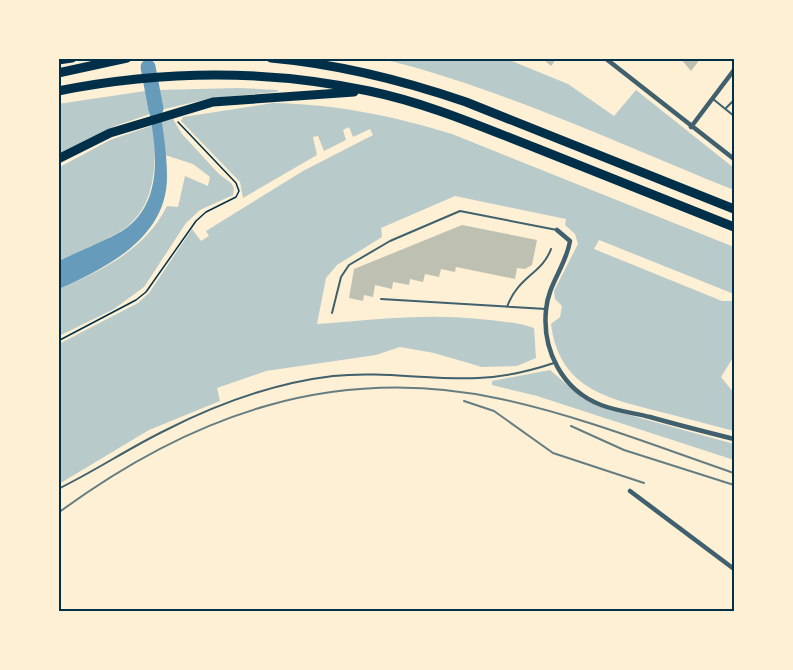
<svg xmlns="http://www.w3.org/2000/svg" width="793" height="670" viewBox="0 0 793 670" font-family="'Source Sans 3',sans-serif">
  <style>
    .green { fill: #b9caca }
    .water { fill: #669bbc }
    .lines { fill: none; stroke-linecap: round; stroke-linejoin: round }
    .river { stroke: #669bbc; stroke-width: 15 }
    .building { fill: #bec0b2 }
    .path { stroke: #003049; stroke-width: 1.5 }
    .service { stroke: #3f606c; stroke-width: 2 }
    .minor { stroke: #3f606c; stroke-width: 4.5 }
    .motorway { stroke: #003049; stroke-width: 9 }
    .rail { stroke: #657d81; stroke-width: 2 }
    .neatline { fill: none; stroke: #003049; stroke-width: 2 }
  </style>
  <rect width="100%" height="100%" fill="#fdf0d5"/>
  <path class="green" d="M 383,59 L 507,59 L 568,84 L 614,116 L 636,90 L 734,168 L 734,190 C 619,144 504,89 383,59 Z
    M 239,88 L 278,90 L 277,92 L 212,98 L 160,110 L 157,90 Z
    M 145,91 L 150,114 L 115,126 L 59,155 L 58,104 Z
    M 273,103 C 336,104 393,116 452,134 L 734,247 L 734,294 L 599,240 L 594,249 L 722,301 L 734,301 L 734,356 L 721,377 L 734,393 L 734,431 C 709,424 683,418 657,411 C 605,398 559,387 551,324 L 560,317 L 562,306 L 555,299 L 554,291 L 578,244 L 575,234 L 565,225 L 566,219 L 455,196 L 381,228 L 382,237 L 337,265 L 326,278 L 317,324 C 372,320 424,313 479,319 C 498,321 517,322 534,328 L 536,358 L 517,366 L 482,367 L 434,353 L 400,347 L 376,355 L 266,371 L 217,388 L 220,401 L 149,430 L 59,484 L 59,344 L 138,303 L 149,293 L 192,229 L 201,241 L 209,236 L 206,231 L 303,171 L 373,135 L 370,129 L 353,137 L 349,127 L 343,130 L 346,140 L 324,151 L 318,136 L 313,137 L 317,155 L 243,198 L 240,182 L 181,121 L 183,117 Z
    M 173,119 L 182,134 L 219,174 L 231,183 L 234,188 L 233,195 L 200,210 L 186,223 L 144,287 L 114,309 L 59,336 L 59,289 C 103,270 145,250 167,206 L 178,207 L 185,176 L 208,186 L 210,177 L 193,164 L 165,155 L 161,121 Z
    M 154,125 C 156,159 157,201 129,225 C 116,237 76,252 59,261 L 58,168 L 110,140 Z
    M 550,370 L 582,398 L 597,406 L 734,444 L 734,460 L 537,396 L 492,385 L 492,381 Z"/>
  <path class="water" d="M 157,90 C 161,118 167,149 167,177 C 167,238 106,268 59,289 L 59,261 C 76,252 116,237 129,226 C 168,193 154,134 145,91 Z"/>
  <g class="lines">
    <path class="river" d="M 148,67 L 156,109"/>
  </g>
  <path class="building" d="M 542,58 L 557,58 L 551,66 Z
    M 680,58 L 701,58 L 691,71 Z
    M 462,225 L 537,240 L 532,265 L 525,269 L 517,268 L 515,279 L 456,267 L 455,272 L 441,269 L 439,277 L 425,274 L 423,282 L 410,279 L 409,285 L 393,282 L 392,289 L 375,285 L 373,297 L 364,295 L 363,301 L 349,298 L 354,269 Z"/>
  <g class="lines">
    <path class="path" d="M 58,341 L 136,300 L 146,292 L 196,221 L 206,212 L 236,197 L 239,191 L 236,183 L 178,122"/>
    <path class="service" d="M 713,99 L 734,116
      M 726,108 L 734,100
      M 381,299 L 546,309
      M 507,307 C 518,276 542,274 551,249
      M 332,313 L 341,277 L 349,265 L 390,241 L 460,211 L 557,230
      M 58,489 C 95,471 129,448 166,430 C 219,403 274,383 333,376 C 382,371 430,380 478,378 C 504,377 530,371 554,363"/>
    <path class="minor" d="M 605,58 L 734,159
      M 691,127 L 734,70
      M 557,230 L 570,241 C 566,266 548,284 546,310 C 542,350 562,390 601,405 C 617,411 634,413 650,417 C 678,425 706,432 734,439
      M 630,491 L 734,569"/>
    <path class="motorway" d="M 271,58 C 338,64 402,80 466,102 L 734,209
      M 58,60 L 72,58
      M 58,73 L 127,58
      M 58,91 C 163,70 265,69 369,91 C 427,103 482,127 536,148 C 602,175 668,201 734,227
      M 58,159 L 110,133 L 213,102 L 354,92"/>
    <path class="rail" d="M 464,401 L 494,411 L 553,453 L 644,483
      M 571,426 L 624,450 L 734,485
      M 58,513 C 191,415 334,363 501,399 C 580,416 658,447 734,473"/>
  </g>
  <rect width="793" height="670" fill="none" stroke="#fdf0d5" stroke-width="120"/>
  <rect x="60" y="60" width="673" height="550" class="neatline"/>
</svg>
